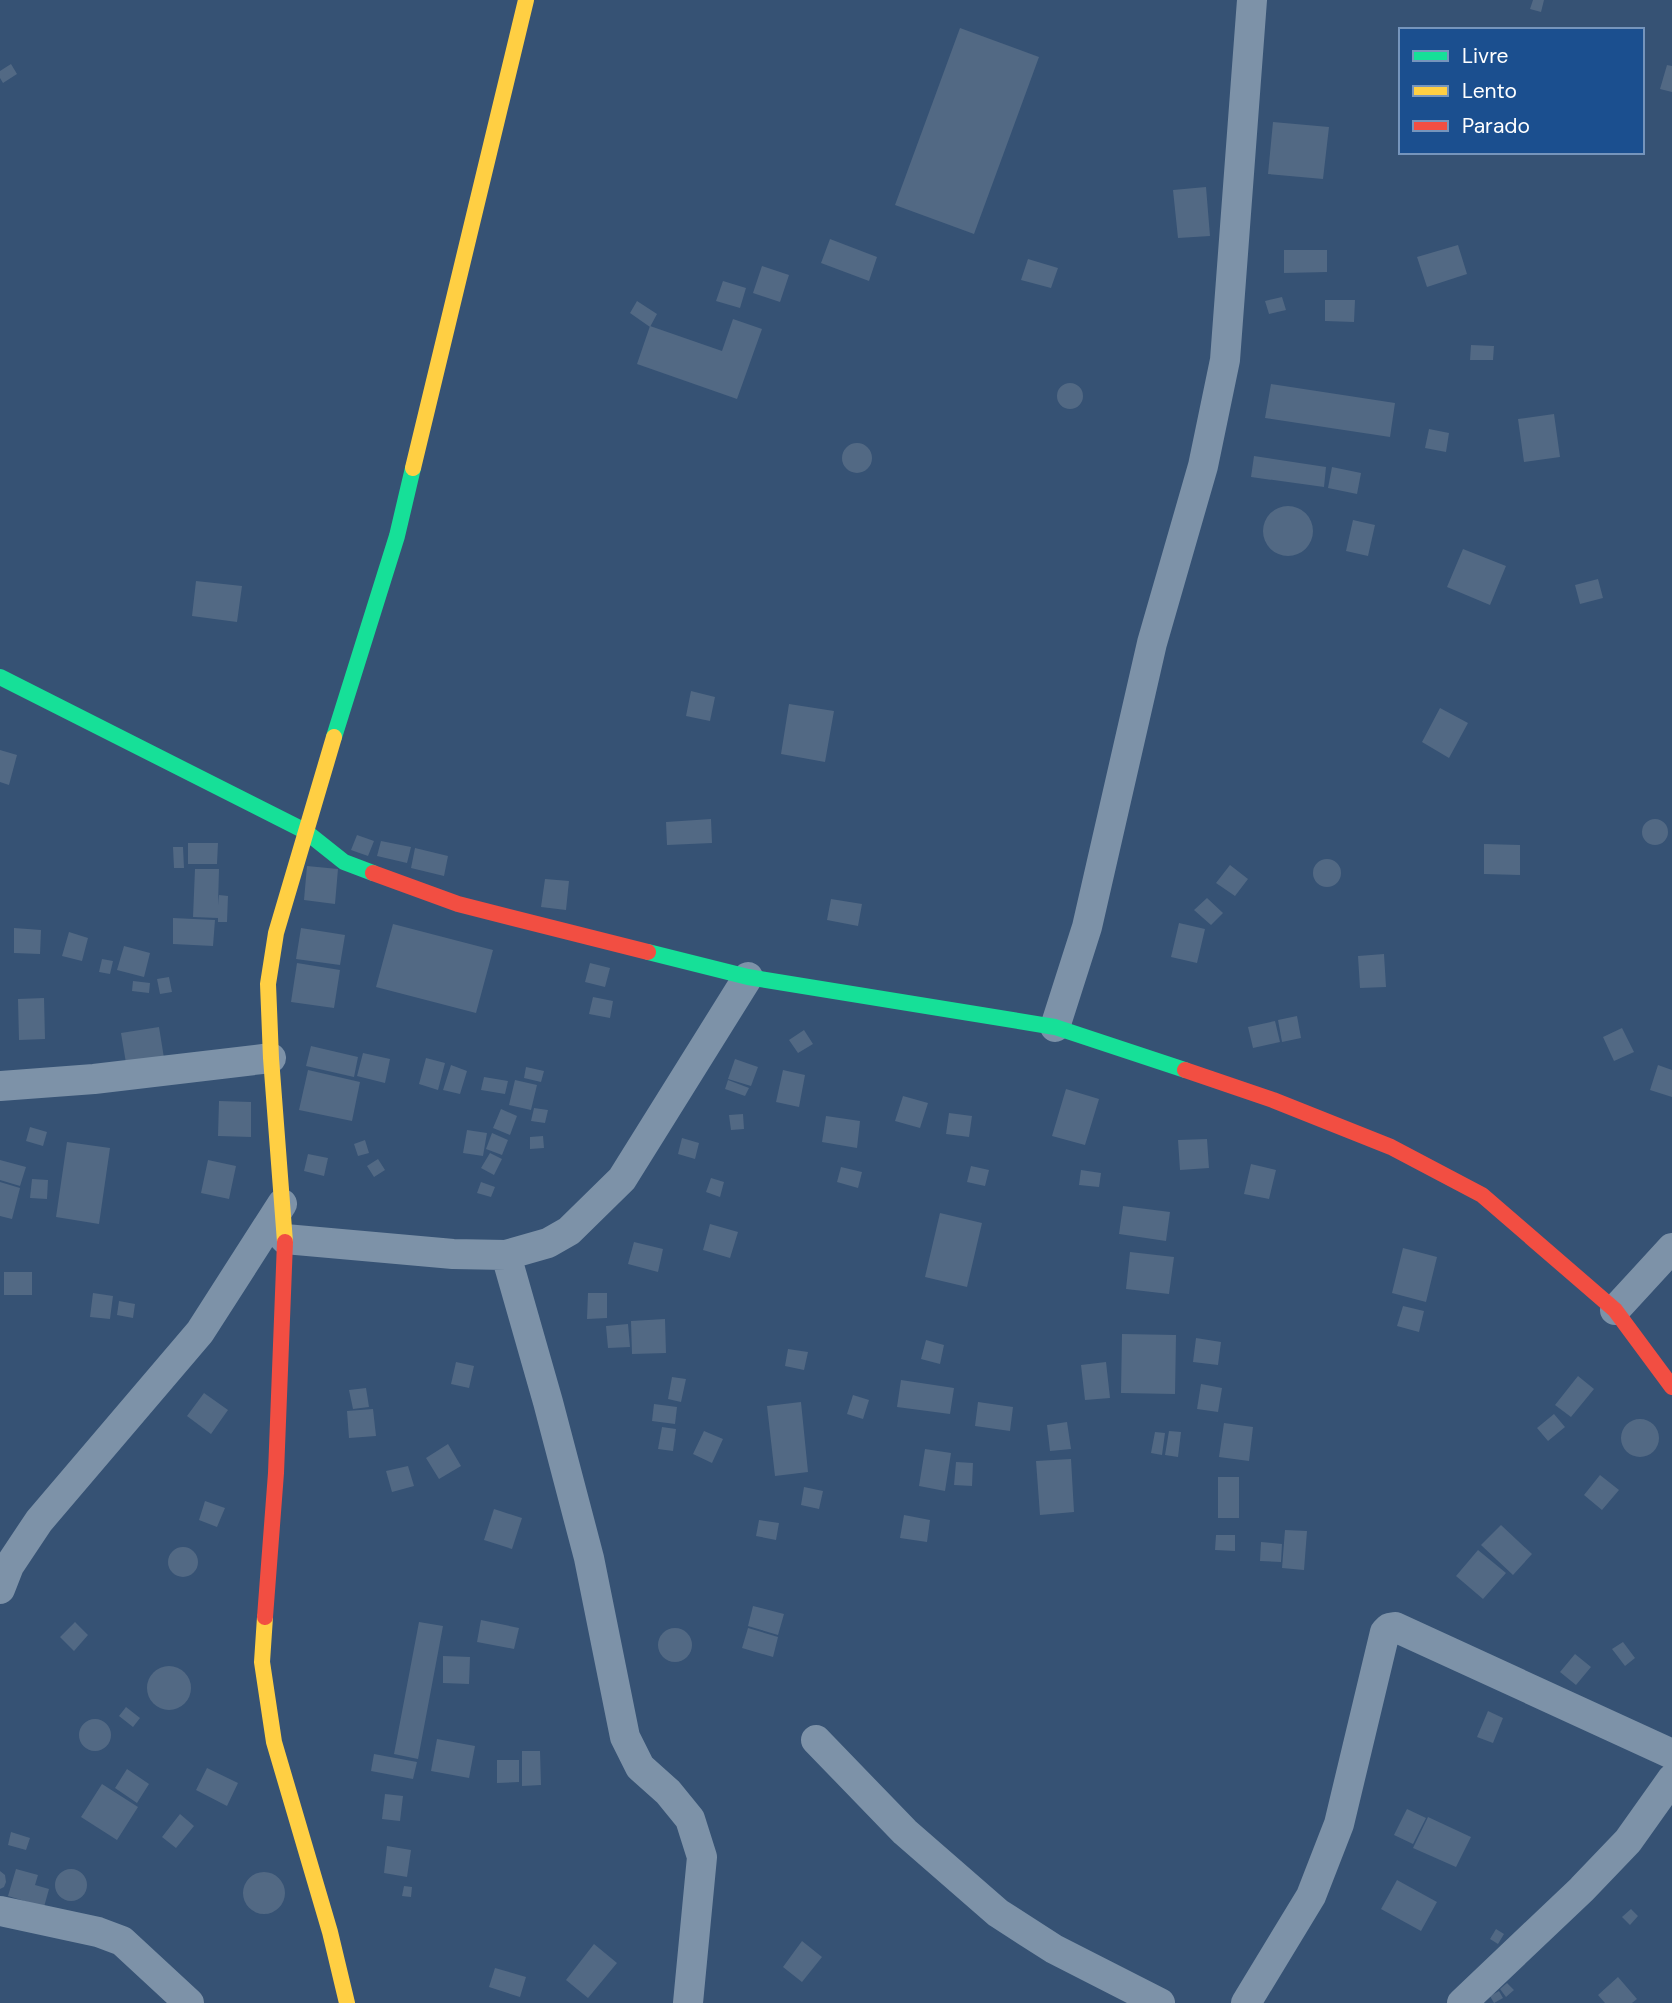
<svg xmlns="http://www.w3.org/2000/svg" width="1672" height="2003" viewBox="0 0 1672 2003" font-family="'DM Sans',sans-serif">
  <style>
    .building { fill: #526984 }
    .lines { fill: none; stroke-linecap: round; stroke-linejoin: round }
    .street { stroke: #7d92a8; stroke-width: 30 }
    .fast { stroke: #16e098; stroke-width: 16 }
    .slow { stroke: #ffcf43; stroke-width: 16 }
    .jam { stroke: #f24e42; stroke-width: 16 }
  </style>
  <rect width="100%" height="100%" fill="#365274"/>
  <path class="building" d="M 1533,0 L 1544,0 L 1541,12 L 1530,9 Z
    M 960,28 L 1039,57 L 974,234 L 895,205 Z
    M 11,64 L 17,74 L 3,83 L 0,78 L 0,71 Z
    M 1667,65 L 1672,66 L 1672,92 L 1660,89 Z
    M 1273,122 L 1329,127 L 1323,179 L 1268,174 Z
    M 1206,187 L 1210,236 L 1178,238 L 1173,190 Z
    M 830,239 L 877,257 L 869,281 L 821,263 Z
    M 1458,245 L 1467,274 L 1427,287 L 1417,257 Z
    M 1284,250 L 1327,250 L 1327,272 L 1284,273 Z
    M 1028,259 L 1058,268 L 1051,288 L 1021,280 Z
    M 762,266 L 789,275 L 780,302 L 753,293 Z
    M 723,281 L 746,288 L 740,308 L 716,301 Z
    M 1282,297 L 1286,310 L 1269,314 L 1265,301 Z
    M 1325,300 L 1355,300 L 1354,322 L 1325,321 Z
    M 637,301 L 657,314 L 650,327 L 630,313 Z
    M 733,319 L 762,329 L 737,399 L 637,364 L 650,326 L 722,351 Z
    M 1471,345 L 1494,346 L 1493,360 L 1470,360 Z
    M1057 396a13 13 0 1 1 26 0a13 13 0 1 1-26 0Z
    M 1271,384 L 1395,403 L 1390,437 L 1265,418 Z
    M 1554,414 L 1560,457 L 1524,462 L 1518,419 Z
    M 1429,429 L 1449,433 L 1446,452 L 1425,448 Z
    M842 458a15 15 0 1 1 30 0a15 15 0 1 1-30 0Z
    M 1254,456 L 1326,467 L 1324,487 L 1251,477 Z
    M 1332,467 L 1361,473 L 1357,494 L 1328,488 Z
    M1263 531a25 25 0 1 1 50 0a25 25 0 1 1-50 0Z
    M 1353,520 L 1375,525 L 1368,556 L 1346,551 Z
    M 1463,549 L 1506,566 L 1490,605 L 1447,587 Z
    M 1598,579 L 1603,598 L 1580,604 L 1575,585 Z
    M 196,581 L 242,586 L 237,622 L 192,616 Z
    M 691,691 L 715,697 L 710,721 L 686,716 Z
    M 789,704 L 834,711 L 825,762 L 781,754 Z
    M 1440,708 L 1468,723 L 1449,758 L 1422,742 Z
    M 0,750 L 17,755 L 9,785 L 0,782 Z
    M 711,819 L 712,843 L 667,845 L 666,822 Z
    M1642 832a13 13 0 1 1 26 0a13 13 0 1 1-26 0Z
    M 357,835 L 374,841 L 368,856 L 351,850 Z
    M 381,841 L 411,847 L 407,863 L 377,856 Z
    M 188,843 L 218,843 L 217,864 L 188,864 Z
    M 1484,844 L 1520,845 L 1520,875 L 1484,874 Z
    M 173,847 L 183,847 L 184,868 L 174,868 Z
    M 415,848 L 448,856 L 444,876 L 411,868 Z
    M1313 873a14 14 0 1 1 28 0a14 14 0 1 1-28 0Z
    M 1230,865 L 1248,879 L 1235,896 L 1216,883 Z
    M 307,866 L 338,869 L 335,904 L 304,900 Z
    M 195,869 L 219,869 L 218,905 L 219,895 L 228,896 L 227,922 L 218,922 L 218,918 L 193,917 Z
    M 545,879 L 569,881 L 566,910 L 541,907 Z
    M 1207,898 L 1223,913 L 1211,925 L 1194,910 Z
    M 831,899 L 862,904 L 858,926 L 827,920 Z
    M 173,918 L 215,920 L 213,946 L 173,944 Z
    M 1179,923 L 1205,929 L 1197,963 L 1171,957 Z
    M 393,924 L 493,950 L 476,1013 L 376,987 Z
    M 14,928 L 41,930 L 40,954 L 14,953 Z
    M 301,928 L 345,935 L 340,965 L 296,959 Z
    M 69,932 L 88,938 L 82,961 L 62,956 Z
    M 124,946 L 150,953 L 144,977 L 117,970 Z
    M 1384,954 L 1386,987 L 1360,988 L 1358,956 Z
    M 102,959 L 113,961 L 110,974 L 99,972 Z
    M 297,963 L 340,970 L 334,1008 L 291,1002 Z
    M 590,963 L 610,968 L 605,987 L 585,982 Z
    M 169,977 L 172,992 L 160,994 L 157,979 Z
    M 133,981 L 150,983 L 149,993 L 132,991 Z
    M 593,997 L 613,1001 L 610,1018 L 589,1014 Z
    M 44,998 L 45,1039 L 19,1040 L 18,999 Z
    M 1297,1016 L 1301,1038 L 1282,1042 L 1278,1020 Z
    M 1275,1021 L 1280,1042 L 1253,1048 L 1248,1027 Z
    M 159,1027 L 164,1058 L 126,1063 L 121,1033 Z
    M 1622,1028 L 1634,1052 L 1614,1061 L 1603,1037 Z
    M 804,1030 L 813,1044 L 798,1053 L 789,1040 Z
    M 311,1046 L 358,1057 L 354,1077 L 306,1066 Z
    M 363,1053 L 390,1059 L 385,1083 L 357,1076 Z
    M 426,1058 L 445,1063 L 438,1090 L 419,1084 Z
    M 735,1059 L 758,1067 L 751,1086 L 728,1079 Z
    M 451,1065 L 467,1071 L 460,1094 L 443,1090 Z
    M 1658,1065 L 1672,1070 L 1672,1097 L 1650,1090 Z
    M 526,1067 L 544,1071 L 541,1082 L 524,1078 Z
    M 308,1070 L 360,1082 L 352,1121 L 299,1110 Z
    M 783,1070 L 805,1075 L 799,1107 L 776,1102 Z
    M 484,1077 L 508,1081 L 505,1094 L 481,1090 Z
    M 515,1080 L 537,1085 L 531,1110 L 509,1105 Z
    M 728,1080 L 749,1088 L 745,1096 L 725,1089 Z
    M 1066,1089 L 1099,1099 L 1085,1145 L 1052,1136 Z
    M 903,1096 L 928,1103 L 920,1128 L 895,1121 Z
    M 219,1101 L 251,1102 L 251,1137 L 218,1136 Z
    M 534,1108 L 548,1110 L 545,1123 L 531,1121 Z
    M 501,1109 L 517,1116 L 510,1135 L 493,1128 Z
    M 949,1113 L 972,1116 L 969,1137 L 946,1134 Z
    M 743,1114 L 744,1129 L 731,1130 L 729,1115 Z
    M 826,1116 L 860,1121 L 857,1148 L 822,1142 Z
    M 30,1127 L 47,1132 L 43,1146 L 26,1141 Z
    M 467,1130 L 487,1133 L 483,1156 L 463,1153 Z
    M 492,1133 L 508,1140 L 502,1155 L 486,1149 Z
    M 543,1136 L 544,1148 L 530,1149 L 530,1137 Z
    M 682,1138 L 699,1143 L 695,1159 L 678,1154 Z
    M 1207,1139 L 1209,1168 L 1180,1170 L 1178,1140 Z
    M 365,1140 L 369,1153 L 358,1156 L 354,1144 Z
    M 67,1142 L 110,1148 L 99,1224 L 56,1217 Z
    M 490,1153 L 502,1159 L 494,1175 L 481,1168 Z
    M 308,1154 L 328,1158 L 324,1176 L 304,1171 Z
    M 378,1159 L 385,1170 L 374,1177 L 367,1166 Z
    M 0,1160 L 26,1167 L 20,1186 L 0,1180 Z
    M 208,1160 L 236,1166 L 229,1199 L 201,1193 Z
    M 1251,1164 L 1276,1170 L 1269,1199 L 1244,1194 Z
    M 971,1166 L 989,1170 L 985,1186 L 967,1182 Z
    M 841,1167 L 862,1172 L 858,1188 L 837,1182 Z
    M 1081,1170 L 1101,1173 L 1099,1187 L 1079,1185 Z
    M 711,1178 L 724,1182 L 720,1197 L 706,1192 Z
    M 32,1179 L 48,1180 L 47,1199 L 30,1198 Z
    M 0,1182 L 20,1188 L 12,1219 L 0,1216 Z
    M 481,1182 L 495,1187 L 491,1197 L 477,1193 Z
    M 1123,1206 L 1170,1212 L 1166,1241 L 1119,1234 Z
    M 940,1213 L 982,1223 L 967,1287 L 925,1277 Z
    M 710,1224 L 738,1232 L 730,1258 L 703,1250 Z
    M 634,1242 L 663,1249 L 658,1272 L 628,1264 Z
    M 1403,1248 L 1437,1257 L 1426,1302 L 1392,1293 Z
    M 1130,1252 L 1174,1257 L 1169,1294 L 1126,1289 Z
    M 4,1272 L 32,1272 L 32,1295 L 4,1295 Z
    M 93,1293 L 113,1296 L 110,1319 L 90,1317 Z
    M 588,1293 L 607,1293 L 607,1318 L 587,1319 Z
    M 119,1301 L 135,1304 L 133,1318 L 117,1315 Z
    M 1403,1306 L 1424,1311 L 1419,1332 L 1397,1326 Z
    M 665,1319 L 666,1353 L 632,1354 L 631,1321 Z
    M 628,1324 L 630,1347 L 608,1348 L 606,1326 Z
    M 1122,1334 L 1176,1335 L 1175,1394 L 1121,1393 Z
    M 1196,1338 L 1221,1342 L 1218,1365 L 1193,1362 Z
    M 926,1340 L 944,1345 L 940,1364 L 921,1359 Z
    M 788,1349 L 808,1352 L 804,1370 L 785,1366 Z
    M 456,1362 L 474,1366 L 469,1388 L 451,1384 Z
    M 1106,1362 L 1110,1398 L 1085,1400 L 1081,1365 Z
    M 1578,1376 L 1594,1389 L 1571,1417 L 1555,1405 Z
    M 672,1377 L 686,1379 L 681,1402 L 668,1399 Z
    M 901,1380 L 954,1388 L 950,1414 L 897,1407 Z
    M 1201,1384 L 1222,1388 L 1218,1412 L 1197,1409 Z
    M 366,1388 L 369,1407 L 353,1409 L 349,1390 Z
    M 204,1393 L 228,1410 L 211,1434 L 187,1416 Z
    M 853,1395 L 869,1400 L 863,1419 L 847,1414 Z
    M 801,1402 L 808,1472 L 775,1476 L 767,1406 Z
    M 978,1402 L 1013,1407 L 1010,1431 L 975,1426 Z
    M 654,1404 L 677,1407 L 675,1424 L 652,1421 Z
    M 373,1409 L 376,1436 L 349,1438 L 347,1411 Z
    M 1554,1414 L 1565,1427 L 1548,1441 L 1537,1428 Z
    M1621 1438a19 19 0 1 1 38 0a19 19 0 1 1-38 0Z
    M 1067,1422 L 1071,1449 L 1050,1451 L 1047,1425 Z
    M 1224,1423 L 1253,1427 L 1249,1461 L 1219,1457 Z
    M 662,1427 L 676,1429 L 673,1451 L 658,1449 Z
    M 704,1431 L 723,1439 L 712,1463 L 693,1454 Z
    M 1169,1431 L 1181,1432 L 1178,1457 L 1165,1455 Z
    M 1155,1432 L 1165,1433 L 1162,1455 L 1151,1453 Z
    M 448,1444 L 461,1466 L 439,1479 L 426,1458 Z
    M 925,1449 L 951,1453 L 945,1491 L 919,1486 Z
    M 1071,1459 L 1074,1512 L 1040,1515 L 1036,1461 Z
    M 956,1462 L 973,1463 L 972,1486 L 954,1485 Z
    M 408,1466 L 414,1486 L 392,1492 L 386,1471 Z
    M 1600,1475 L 1619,1490 L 1602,1510 L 1584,1495 Z
    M 1218,1477 L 1239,1477 L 1239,1518 L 1218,1518 Z
    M 804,1487 L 823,1491 L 819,1509 L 801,1505 Z
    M 205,1501 L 225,1508 L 217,1527 L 199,1520 Z
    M 494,1509 L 522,1518 L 512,1549 L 484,1540 Z
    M 904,1515 L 930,1520 L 927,1542 L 900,1538 Z
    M 759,1520 L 779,1523 L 776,1540 L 756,1536 Z
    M 1501,1525 L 1532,1554 L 1513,1575 L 1481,1545 Z
    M 1285,1530 L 1307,1531 L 1304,1570 L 1282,1568 Z
    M 1216,1535 L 1235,1535 L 1235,1551 L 1215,1550 Z
    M 1261,1542 L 1282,1544 L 1281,1562 L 1260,1561 Z
    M168 1562a15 15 0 1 1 30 0a15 15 0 1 1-30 0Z
    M 1478,1550 L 1506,1573 L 1483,1599 L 1456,1576 Z
    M 753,1606 L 784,1614 L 778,1635 L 748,1626 Z
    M 481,1620 L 519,1628 L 514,1649 L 477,1642 Z
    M 75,1622 L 88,1635 L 74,1651 L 60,1637 Z
    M 419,1622 L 443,1626 L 418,1759 L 394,1754 Z
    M658 1645a17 17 0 1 1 34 0a17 17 0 1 1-34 0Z
    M 748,1628 L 778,1637 L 773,1657 L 742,1648 Z
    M 1623,1642 L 1635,1658 L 1625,1666 L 1612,1649 Z
    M 1575,1654 L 1591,1667 L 1576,1685 L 1560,1672 Z
    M 443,1656 L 470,1657 L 469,1684 L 443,1683 Z
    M147 1688a22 22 0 1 1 44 0a22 22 0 1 1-44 0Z
    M 126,1707 L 140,1718 L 133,1727 L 119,1716 Z
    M 1488,1711 L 1503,1718 L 1493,1743 L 1477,1737 Z
    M79 1735a16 16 0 1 1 32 0a16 16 0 1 1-32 0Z
    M 437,1739 L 475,1746 L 469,1778 L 431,1771 Z
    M 522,1751 L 540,1751 L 541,1785 L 522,1786 Z
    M 374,1754 L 417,1762 L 413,1779 L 371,1771 Z
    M 497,1760 L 519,1760 L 519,1782 L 497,1783 Z
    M 207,1768 L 238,1783 L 227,1806 L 196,1790 Z
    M 127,1769 L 149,1784 L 137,1803 L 115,1788 Z
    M 102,1784 L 138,1807 L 117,1840 L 81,1817 Z
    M 385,1794 L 403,1796 L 400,1821 L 382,1819 Z
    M 1407,1809 L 1426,1818 L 1413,1844 L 1394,1835 Z
    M 180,1814 L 194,1826 L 176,1848 L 162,1837 Z
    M 1428,1817 L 1471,1837 L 1456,1867 L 1413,1848 Z
    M 11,1832 L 30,1838 L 26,1850 L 8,1845 Z
    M 387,1846 L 411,1850 L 407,1877 L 384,1873 Z
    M55 1885a16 16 0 1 1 32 0a16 16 0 1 1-32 0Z
    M 16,1869 L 38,1875 L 35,1885 L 49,1889 L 44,1907 L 8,1896 Z
    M 0,1871 L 5,1875 L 6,1882 L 4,1887 L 0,1889 Z
    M243 1893a21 21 0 1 1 42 0a21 21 0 1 1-42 0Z
    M 1397,1880 L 1437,1902 L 1421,1931 L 1381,1909 Z
    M 404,1886 L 412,1887 L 411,1897 L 402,1896 Z
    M 1631,1909 L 1638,1916 L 1630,1925 L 1622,1917 Z
    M 1496,1929 L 1504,1934 L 1498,1944 L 1490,1939 Z
    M 802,1941 L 822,1957 L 802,1982 L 783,1967 Z
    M 594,1944 L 617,1963 L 588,1998 L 566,1980 Z
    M 495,1968 L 526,1977 L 520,1997 L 489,1987 Z
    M 1618,1977 L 1637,1999 L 1632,2003 L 1605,2003 L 1598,1995 Z
    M 1507,1983 L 1514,1990 L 1506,1997 L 1500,1989 Z
    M 1499,1991 L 1503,1998 L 1494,2003 L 1490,1996 Z"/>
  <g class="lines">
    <path class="street" d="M 1055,1027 L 1087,927 L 1152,643 L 1203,466 L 1225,360 L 1252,0
      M 0,1086 L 94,1079 L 271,1058
      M 285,1239 L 453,1254 L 506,1255 L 548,1243 L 569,1231 L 622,1179 L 748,977
      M 506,1255 L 548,1402 L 589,1558 L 625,1737 L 640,1767 L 668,1792 L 690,1819 L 702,1857 L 688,2003
      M 1615,1310 L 1672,1248
      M 0,1589 L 9,1566 L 39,1521 L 200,1332 L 282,1204
      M 816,1740 L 905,1832 L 998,1913 L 1054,1949 L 1160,2003
      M 0,1911 L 98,1932 L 122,1941 L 189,2003
      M 1246,2003 L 1311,1896 L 1339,1824 L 1385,1632 L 1389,1628 L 1395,1627 L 1672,1754
      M 1462,2003 L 1582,1889 L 1628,1841 L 1672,1779"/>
    <path class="fast" d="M 0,677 L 305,831 L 344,862 L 373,873
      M 334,737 L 397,536 L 413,468
      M 648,952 L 748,977 L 1055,1027 L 1185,1070"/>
    <path class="slow" d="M 413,468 L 526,0
      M 285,1242 L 271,1058 L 268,984 L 276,933 L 334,737
      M 265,1617 L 262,1662 L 274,1742 L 330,1932 L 347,2003"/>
    <path class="jam" d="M 373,873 L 458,904 L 648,952
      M 1185,1070 L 1273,1100 L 1391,1147 L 1482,1195 L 1615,1310 L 1672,1387
      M 265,1617 L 276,1473 L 285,1242"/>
  </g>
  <rect x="1399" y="28" width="245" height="126" fill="#1b4f8f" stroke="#7695bc" stroke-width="2"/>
  <rect x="1413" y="51" width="35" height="10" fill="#16e098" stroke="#7695bc" stroke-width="2"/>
  <text x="1462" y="63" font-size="21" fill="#ffffff">Livre</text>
  <rect x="1413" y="86" width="35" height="10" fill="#ffcf43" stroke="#7695bc" stroke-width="2"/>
  <text x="1462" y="98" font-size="21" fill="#ffffff">Lento</text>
  <rect x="1413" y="121" width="35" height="10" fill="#f24e42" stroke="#7695bc" stroke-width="2"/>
  <text x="1462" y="133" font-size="21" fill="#ffffff">Parado</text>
</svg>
